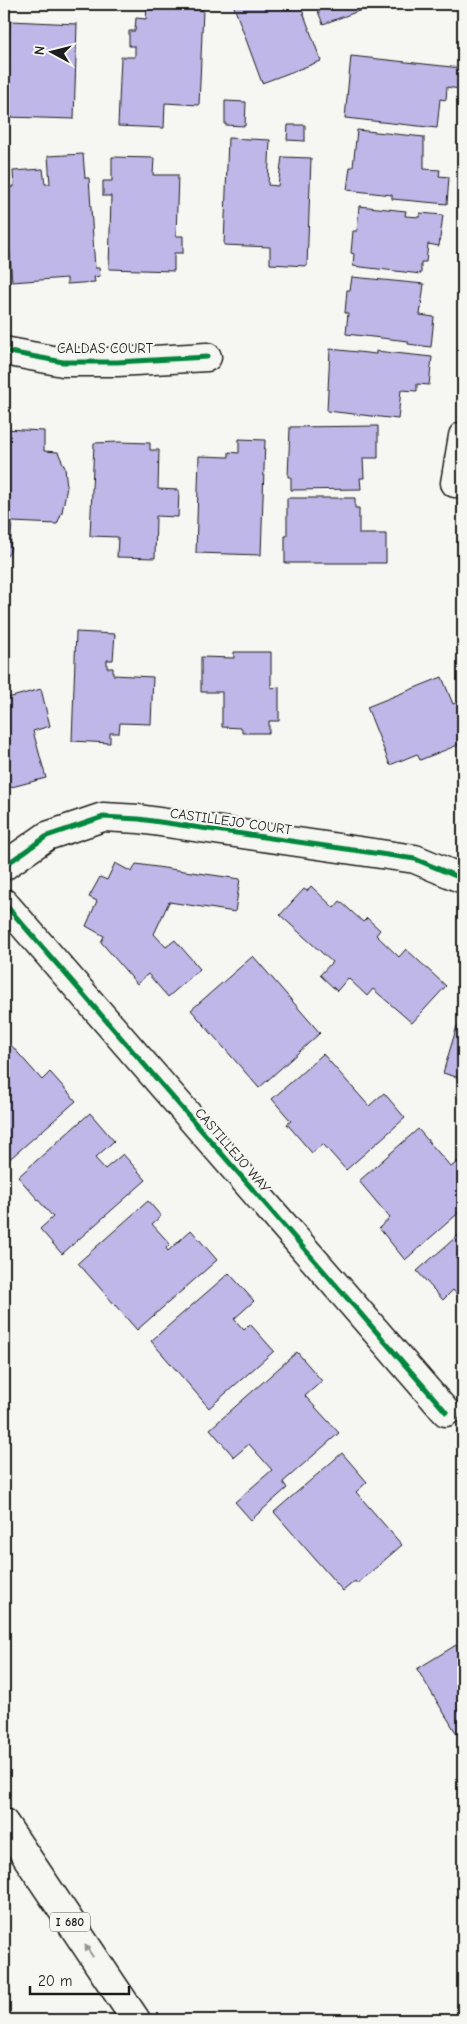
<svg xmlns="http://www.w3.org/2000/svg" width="467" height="2024" viewBox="0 0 467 2024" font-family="'Comic Neue',sans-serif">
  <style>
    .building { fill: #beb7e8; stroke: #1c1c1c }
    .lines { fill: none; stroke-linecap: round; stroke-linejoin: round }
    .minor-casing { stroke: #1c1c1c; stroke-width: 31 }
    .motorway-casing { stroke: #1c1c1c; stroke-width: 31 }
    .minor { stroke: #f6f6f2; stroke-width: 28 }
    .motorway { stroke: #f6f6f2; stroke-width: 28 }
    .cycleway-casing { stroke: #f6f6f2; stroke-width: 8 }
    .cycleway { stroke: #00873e; stroke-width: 5 }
    .oneway { fill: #949492 }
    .labels { text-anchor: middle; stroke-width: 4.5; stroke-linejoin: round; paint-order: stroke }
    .shield { fill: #f6f6f2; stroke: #5d5d5c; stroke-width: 1 }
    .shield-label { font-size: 12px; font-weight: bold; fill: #1c1c1c }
    .street-label { font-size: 14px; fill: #1c1c1c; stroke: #f6f6f2 }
  </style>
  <rect width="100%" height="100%" fill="#f6f6f2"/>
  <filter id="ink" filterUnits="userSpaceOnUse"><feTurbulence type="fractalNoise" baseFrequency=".02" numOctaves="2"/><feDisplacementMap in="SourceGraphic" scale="10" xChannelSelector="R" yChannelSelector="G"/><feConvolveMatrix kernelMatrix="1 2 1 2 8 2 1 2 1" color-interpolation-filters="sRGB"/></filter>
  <g filter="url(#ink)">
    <path class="building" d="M 233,4 L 300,4 L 321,61 L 262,83 Z
      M 315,4 L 378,4 L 323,24 Z
      M 391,4 L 413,4 L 394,11 Z
      M 147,8 L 203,10 L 199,105 L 165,103 L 164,128 L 118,126 L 121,57 L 135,57 L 135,46 L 129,46 L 129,31 L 135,31 L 136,18 L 146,19 Z
      M 10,21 L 77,24 L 74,119 L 7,117 Z
      M 351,56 L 461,68 L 459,89 L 447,87 L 446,100 L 440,99 L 437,128 L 345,118 Z
      M 225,101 L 246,102 L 245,126 L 225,125 Z
      M 288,125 L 305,125 L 305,141 L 287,140 Z
      M 357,130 L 424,137 L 424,169 L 440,170 L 439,176 L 449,177 L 447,204 L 392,199 L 392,195 L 347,190 L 350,167 L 353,167 Z
      M 228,138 L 270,140 L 268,185 L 278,186 L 282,157 L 311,158 L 307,266 L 270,264 L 270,247 L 224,245 Z
      M 83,154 L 85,178 L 89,178 L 95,268 L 99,268 L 100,276 L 94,277 L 95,282 L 67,284 L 67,278 L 12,282 L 5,187 L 14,187 L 13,171 L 43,169 L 45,184 L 50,184 L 48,156 Z
      M 112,157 L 154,158 L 153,175 L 178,175 L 176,236 L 183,236 L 183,253 L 174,253 L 174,271 L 109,269 L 111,196 L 103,196 L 103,181 L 112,181 Z
      M 359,206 L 406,211 L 405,216 L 420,217 L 420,213 L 443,215 L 439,246 L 428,244 L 426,262 L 421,262 L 421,274 L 353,266 L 354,254 L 351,253 L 353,231 L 357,231 Z
      M 352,277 L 424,284 L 420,315 L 434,317 L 431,347 L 408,344 L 408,341 L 346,334 L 348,313 L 345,313 L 347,290 L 350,290 Z
      M 330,349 L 376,354 L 376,351 L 432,357 L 429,385 L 417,384 L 417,391 L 401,390 L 398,419 L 327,411 Z
      M 378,426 L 378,458 L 363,458 L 364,478 L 360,478 L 361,489 L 291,490 L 291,477 L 288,477 L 290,427 Z
      M 4,429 L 44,431 L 44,451 L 58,452 L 65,468 L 67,487 L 62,512 L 57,524 L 12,522 L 10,552 L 4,559 Z
      M 239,439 L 265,440 L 261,555 L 196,553 L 199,456 L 229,457 L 229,452 L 239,453 Z
      M 119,442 L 150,443 L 150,450 L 159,450 L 158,489 L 179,490 L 178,517 L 156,516 L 155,558 L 117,557 L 118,537 L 90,536 L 94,443 Z
      M 287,498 L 355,498 L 355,508 L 359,508 L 359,534 L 386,534 L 386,563 L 285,563 L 285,536 L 287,536 Z
      M 76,632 L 115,634 L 113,660 L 107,660 L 107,668 L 113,668 L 113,675 L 153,677 L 151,724 L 120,723 L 119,733 L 110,733 L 110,743 L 72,741 Z
      M 234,652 L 271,652 L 271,688 L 279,687 L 279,721 L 269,721 L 269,733 L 242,733 L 242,728 L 222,727 L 222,692 L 201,692 L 201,657 L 234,658 Z
      M 442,677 L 453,704 L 463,700 L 463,743 L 420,760 L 417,754 L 390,765 L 367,707 Z
      M 41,689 L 50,726 L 33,731 L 46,778 L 4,789 L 4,699 Z
      M 115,863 L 132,872 L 136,864 L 240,879 L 235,912 L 169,902 L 154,934 L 166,947 L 175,940 L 200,969 L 168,997 L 148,974 L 137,984 L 101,942 L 104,936 L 86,926 L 97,901 L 89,897 L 100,877 L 107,880 Z
      M 311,886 L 334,908 L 340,901 L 363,922 L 367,918 L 380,930 L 376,935 L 399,957 L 406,949 L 446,986 L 412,1023 L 373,989 L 367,996 L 348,978 L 337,991 L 320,975 L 332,962 L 280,915 L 304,889 L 307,891 Z
      M 253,956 L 320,1033 L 259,1088 L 191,1010 Z
      M 457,1026 L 463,1028 L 463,1079 L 443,1073 Z
      M 11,1045 L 42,1080 L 50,1072 L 76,1101 L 4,1164 L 4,1051 Z
      M 323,1054 L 369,1106 L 384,1093 L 405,1118 L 346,1170 L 323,1144 L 312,1153 L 287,1124 L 291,1121 L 272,1099 Z
      M 90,1113 L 114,1141 L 95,1158 L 105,1169 L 123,1154 L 146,1180 L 62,1254 L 40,1229 L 53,1217 L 18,1177 Z
      M 418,1129 L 451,1167 L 463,1157 L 463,1209 L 405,1260 L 379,1228 L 390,1218 L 359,1181 Z
      M 148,1201 L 161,1216 L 152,1224 L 170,1244 L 166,1248 L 168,1251 L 191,1230 L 217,1260 L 137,1330 L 78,1263 Z
      M 463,1231 L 463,1302 L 453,1290 L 443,1300 L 417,1271 Z
      M 229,1273 L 254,1301 L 234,1319 L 244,1330 L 250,1324 L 274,1351 L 209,1408 L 151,1341 Z
      M 297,1352 L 322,1381 L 305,1396 L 339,1433 L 283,1482 L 287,1488 L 251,1520 L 235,1502 L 272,1470 L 249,1444 L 234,1457 L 210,1429 Z
      M 342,1453 L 367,1482 L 356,1492 L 402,1545 L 357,1584 L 355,1581 L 343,1591 L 274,1512 Z
      M 456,1645 L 461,1653 L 463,1652 L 463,1744 L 417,1669 Z"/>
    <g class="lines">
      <g class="minor-casing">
        <path id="minor" d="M 4,351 L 63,362 L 117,362 L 207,357
          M 455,483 L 463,436
          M 4,866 L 47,836 L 103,817 L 139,819 L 415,859 L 463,879
          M 4,903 L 446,1412"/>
      </g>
      <g class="motorway-casing">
        <path id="motorway" d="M 4,1823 L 136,2020"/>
      </g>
      <use href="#minor" class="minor"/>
      <use href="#motorway" class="motorway"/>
      <g class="cycleway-casing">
        <path id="cycleway" d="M 4,351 L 63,362 L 117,362 L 207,357
          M 4,866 L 47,836 L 103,817 L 139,819 L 415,859 L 463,879
          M 4,903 L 446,1412"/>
      </g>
      <use href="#cycleway" class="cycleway"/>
    </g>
    <defs><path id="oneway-solid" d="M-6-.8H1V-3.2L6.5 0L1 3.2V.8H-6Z" transform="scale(1.25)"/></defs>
    <use class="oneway" href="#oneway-solid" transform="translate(89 1951) rotate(-124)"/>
  </g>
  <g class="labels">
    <rect class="shield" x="50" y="1912.5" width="40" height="19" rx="4"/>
    <g class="shield-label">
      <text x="70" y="1926">I 680</text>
    </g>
    <g class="street-label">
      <text x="105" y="353">CALDAS COURT</text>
      <text transform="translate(231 821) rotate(8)" y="5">CASTILLEJO COURT</text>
      <text transform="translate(233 1150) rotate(49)" y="5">CASTILLEJO WAY</text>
    </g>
  </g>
  <rect width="467" height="2024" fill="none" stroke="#f6f6f2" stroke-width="20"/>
  <rect x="10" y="10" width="447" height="2004" fill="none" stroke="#1c1c1c" stroke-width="2" filter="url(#ink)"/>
  <g transform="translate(52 52) rotate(277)" stroke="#f6f6f2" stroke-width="4" paint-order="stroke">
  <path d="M0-4L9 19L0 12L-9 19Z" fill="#1c1c1c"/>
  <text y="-8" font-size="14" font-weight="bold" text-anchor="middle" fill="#1c1c1c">N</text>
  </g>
  <path d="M30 1986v8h99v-8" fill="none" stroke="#1c1c1c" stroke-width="2.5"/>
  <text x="38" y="1986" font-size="15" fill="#1c1c1c" stroke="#f6f6f2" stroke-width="4" paint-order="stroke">20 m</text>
</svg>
